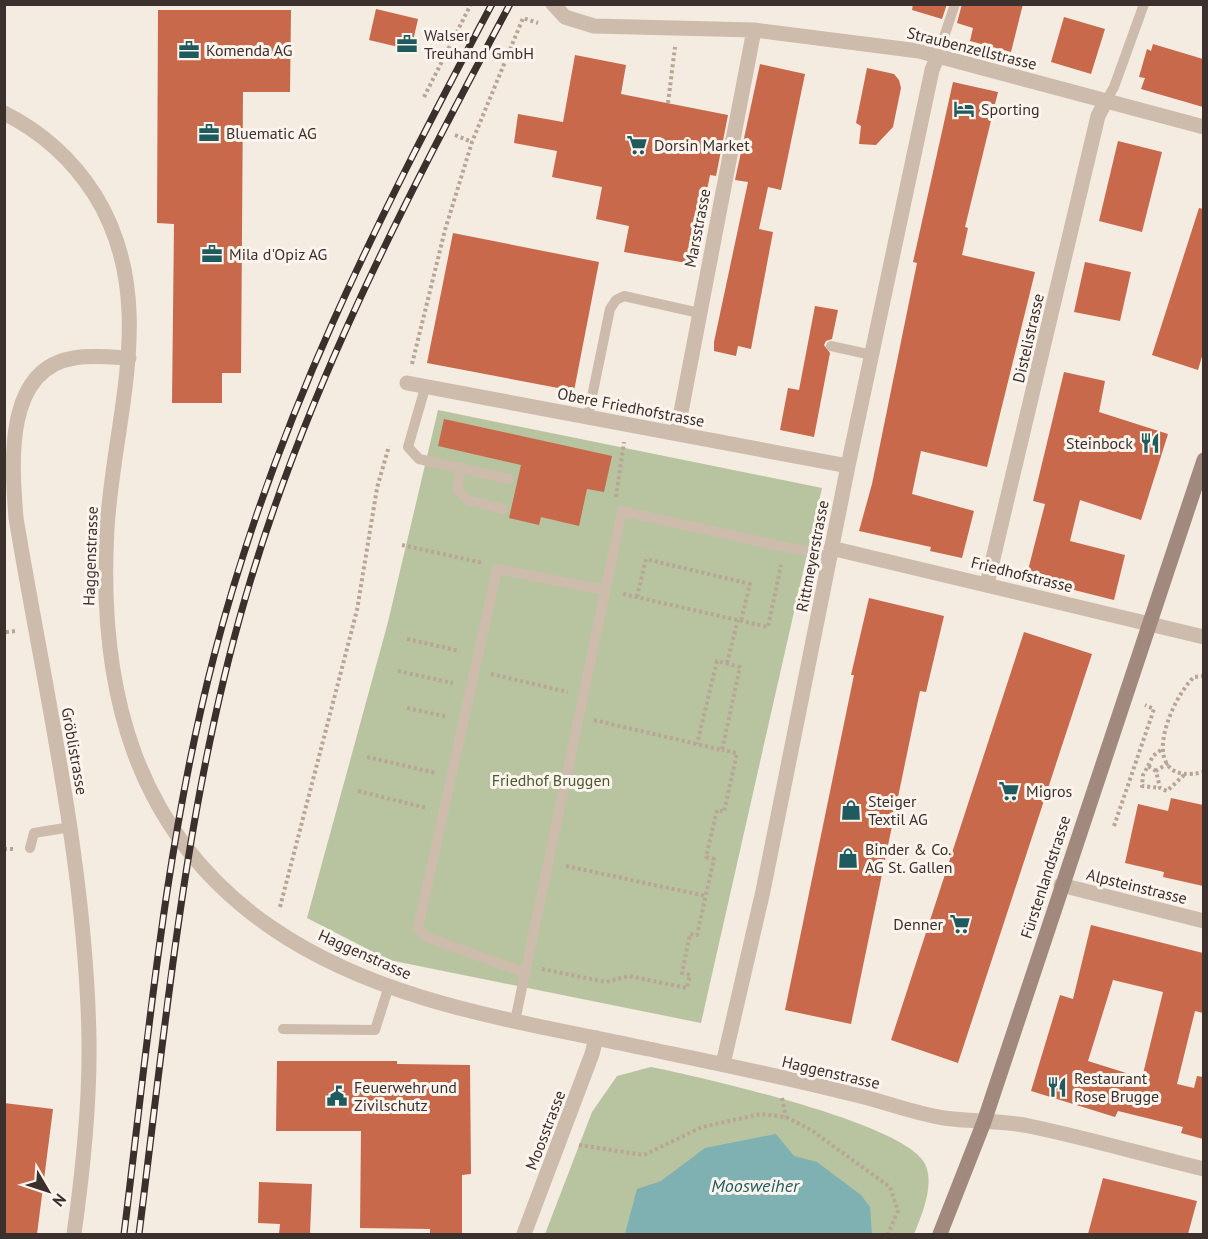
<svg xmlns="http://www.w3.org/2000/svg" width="1208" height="1239" viewBox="0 0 1208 1239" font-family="'PT Sans',sans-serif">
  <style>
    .green { fill: #b8c4a0 }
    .water { fill: #7fb0b2 }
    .building { fill: #c8694b; fill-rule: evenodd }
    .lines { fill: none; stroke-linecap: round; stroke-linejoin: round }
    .path { stroke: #b9a596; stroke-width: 4; stroke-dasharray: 3 3; stroke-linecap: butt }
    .service { stroke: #cdbbac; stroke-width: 10 }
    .minor { stroke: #cdbbac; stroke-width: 15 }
    .tertiary { stroke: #cdbbac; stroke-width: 15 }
    .secondary { stroke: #a18a7d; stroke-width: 15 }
    .rail-casing { stroke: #3b302b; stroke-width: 7 }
    .rail { stroke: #fbf5ee; stroke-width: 4.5; stroke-dasharray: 14; stroke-linecap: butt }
    .labels { text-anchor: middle; stroke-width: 6; stroke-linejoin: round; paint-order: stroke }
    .poi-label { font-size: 16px; fill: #3b302b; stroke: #fbf5ee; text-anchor: start }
    .street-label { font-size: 16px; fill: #3b302b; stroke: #fbf5ee }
    .park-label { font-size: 16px; fill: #4a5a2e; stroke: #fbf5ee }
    .water-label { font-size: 18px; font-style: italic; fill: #1f5a5e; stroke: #fbf5ee }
  </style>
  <rect width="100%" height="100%" fill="#f4ebe1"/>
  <path class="green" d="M 438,410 L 822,488 L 701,1023 L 389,960 L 307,918 L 388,622 Z
    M 651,1067 C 700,1077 906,1123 925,1164 C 935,1184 922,1215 914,1234 L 545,1234 L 592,1112 L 617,1076 Z"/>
  <path class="water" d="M 776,1134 L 794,1156 L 817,1162 L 861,1195 L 870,1207 L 872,1234 L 625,1234 L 637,1189 L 661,1181 L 705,1148 Z"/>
  <path class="building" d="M 913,4 L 947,4 L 942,19 L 912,10 Z
    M 962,4 L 1023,4 L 1011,52 L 970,41 L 973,28 L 957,23 Z
    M 376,9 L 418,19 L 411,50 L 369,40 Z
    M 158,10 L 291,10 L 290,92 L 243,92 L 241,373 L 222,373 L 222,403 L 172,403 L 174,224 L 157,223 Z
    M 1064,17 L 1105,29 L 1091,74 L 1051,62 Z
    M 1153,44 L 1203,59 L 1203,107 L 1141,89 L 1145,78 L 1139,77 L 1147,49 L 1151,51 Z
    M 575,55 L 626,65 L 621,94 L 728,115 L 716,176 L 710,175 L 692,264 L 624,252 L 629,226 L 596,219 L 602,187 L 552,177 L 557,151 L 514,143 L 518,114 L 563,122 Z
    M 760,64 L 805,74 L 781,190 L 768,187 L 759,229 L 773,232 L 751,349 L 738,346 L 736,356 L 714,351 L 714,342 L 748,182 L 735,180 Z
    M 867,68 L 894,74 L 899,80 L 901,88 L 893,127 L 876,145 L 859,144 L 861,126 L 856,123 Z
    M 953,82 L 998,92 L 965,227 L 968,228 L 962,255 L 1035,272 L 987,467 L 921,451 L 912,494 L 974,511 L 962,558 L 930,551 L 931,547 L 859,531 L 872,484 L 917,263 L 913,262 Z
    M 1118,141 L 1162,152 L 1142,232 L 1099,221 Z
    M 1199,208 L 1203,209 L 1203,353 L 1198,370 L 1152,355 Z
    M 453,233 L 599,262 L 574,391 L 427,363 Z
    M 1085,262 L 1131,272 L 1120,321 L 1074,312 Z
    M 815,306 L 838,310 L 832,339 L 826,341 L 824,345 L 830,353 L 814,437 L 780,430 L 788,388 L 799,390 Z
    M 1064,372 L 1105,381 L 1099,412 L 1168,434 L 1141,520 L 1080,500 L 1070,541 L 1125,555 L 1114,600 L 1026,578 L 1045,504 L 1033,501 Z
    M 444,419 L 612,456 L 604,492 L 587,489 L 579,526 L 541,517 L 539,525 L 509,518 L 521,465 L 438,446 Z
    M 869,598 L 944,616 L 926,692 L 920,691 L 851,1024 L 785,1010 L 854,675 L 851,675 Z
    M 1024,632 L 1092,654 L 958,1063 L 891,1040 Z
    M 1171,798 L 1203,805 L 1203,886 L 1163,877 L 1164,872 L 1125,863 L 1138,804 L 1168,811 Z
    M 1091,925 L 1203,953 L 1203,1013 L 1195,1011 L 1177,1084 L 1194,1088 L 1197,1076 L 1203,1077 L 1203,1139 L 1181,1133 L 1183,1127 L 1118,1111 L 1115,1117 L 1031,1091 L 1060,995 L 1073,999 ZM 1113,980 L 1163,992 L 1142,1078 L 1088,1061 Z
    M 277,1061 L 397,1061 L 397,1064 L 470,1065 L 471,1174 L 462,1175 L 462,1234 L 430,1234 L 430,1229 L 360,1228 L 361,1131 L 276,1131 Z
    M 4,1103 L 53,1109 L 37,1234 L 4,1234 Z
    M 1103,1178 L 1197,1201 L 1188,1234 L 1088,1234 Z
    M 259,1182 L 312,1184 L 310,1234 L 279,1234 L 280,1224 L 258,1223 Z"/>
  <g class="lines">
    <path class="path" d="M 424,97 L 471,4
      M 668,103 L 675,47
      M 455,135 L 472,142
      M 412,364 L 445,230 L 472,142 L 523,18 L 538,23
      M 616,497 L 624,442
      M 402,545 L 483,563
      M 623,594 L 768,627 L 781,565
      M 637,597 L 646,559 L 750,584 L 741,621
      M 6,632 L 16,631
      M 407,639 L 460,651
      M 727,663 L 738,620
      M 398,671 L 453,683
      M 491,674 L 568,692
      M 1204,676 L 1194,677 C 1168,702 1135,788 1204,772
      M 407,708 L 448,717
      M 594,720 L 722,750 L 740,667 L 717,661 L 697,744
      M 367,757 L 436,773
      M 1168,763 L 1156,771 L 1160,788 L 1167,791 L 1184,775
      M 1148,766 L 1153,756 L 1162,749
      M 1156,771 L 1148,766 L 1143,775 L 1142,786 L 1160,788
      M 358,791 L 427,808
      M 1114,826 L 1154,709 L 1145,705
      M 4,849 L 15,849
      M 566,866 L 706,896
      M 280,907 L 357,610 L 377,488 L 389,446
      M 542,969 L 606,982 L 629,976 L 687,988 L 690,975 L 682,973 L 690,934 L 697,935 L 714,859 L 706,857 L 717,810 L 724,812 L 737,753 L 722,750
      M 782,1098 L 786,1117
      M 579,1145 L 644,1155 L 702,1127 L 761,1114 L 786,1117 L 811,1130 L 890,1187 L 898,1211 L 888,1234"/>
    <path class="service" d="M 938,55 L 955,4
      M 1106,101 L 1114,87 L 1144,4
      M 831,346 L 872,355
      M 425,388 L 408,447 L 419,459 L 509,479
      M 588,416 L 610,309 L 616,300 L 624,296 L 699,313
      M 459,467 L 458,490 L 468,500 L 503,509
      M 30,848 L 34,833 L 71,827
      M 526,973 L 426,937 L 418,928 L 497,569 L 605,590
      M 515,1021 L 622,511 L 830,557
      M 283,1029 L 375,1030 L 389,986"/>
    <path class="minor" d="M 553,4 L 565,17 L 594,26 L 754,30 L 919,51 L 1204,127
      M 407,383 L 848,466
      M 677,433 L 754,30
      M 831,548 L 1204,637
      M 987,584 L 1098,116 L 1106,101
      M 1061,885 L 1204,921
      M 723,1064 L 763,891 L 848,466 L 932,70 L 938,55
      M 74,1234 C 83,1170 90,1105 89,1040 C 86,864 45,692 16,518 C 12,467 3,369 74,358 C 92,355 111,357 129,358
      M 524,1234 L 592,1054 L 596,1038"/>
    <path class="tertiary" d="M 4,113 C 42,132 72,159 95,195 C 160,300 114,415 107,528 C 98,687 133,833 272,928 C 383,1004 520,1021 649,1049 C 716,1063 785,1077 852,1094 C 883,1101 913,1113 944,1118 C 972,1122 1001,1120 1029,1126 C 1087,1138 1145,1155 1204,1169"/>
    <path class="secondary" d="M 940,1234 L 984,1122 L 1204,460"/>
    <g class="rail-casing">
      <path id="rail" d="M 124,1234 C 148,1041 165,844 214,656 C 275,420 378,218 492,4
        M 139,1234 C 166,1022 185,805 245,599 C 306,388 407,197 510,4"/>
    </g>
    <use href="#rail" class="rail"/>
  </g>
  <defs>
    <g id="office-bare" transform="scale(1.62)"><path d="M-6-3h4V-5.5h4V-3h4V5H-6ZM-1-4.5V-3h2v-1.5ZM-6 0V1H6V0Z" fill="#1f5a5e" stroke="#fbf5ee" stroke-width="2.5" paint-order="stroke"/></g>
    <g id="hotel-bare" transform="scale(1.62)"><path d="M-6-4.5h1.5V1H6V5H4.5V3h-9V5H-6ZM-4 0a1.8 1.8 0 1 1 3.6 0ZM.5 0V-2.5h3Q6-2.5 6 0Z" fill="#1f5a5e" stroke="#fbf5ee" stroke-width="2.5" paint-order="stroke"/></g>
    <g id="supermarket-bare" transform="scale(1.62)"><path d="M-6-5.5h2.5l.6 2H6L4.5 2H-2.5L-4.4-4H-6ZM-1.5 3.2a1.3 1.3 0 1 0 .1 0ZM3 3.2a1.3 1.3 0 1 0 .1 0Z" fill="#1f5a5e" stroke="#fbf5ee" stroke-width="2.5" paint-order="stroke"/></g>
    <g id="restaurant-bare" transform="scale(1.62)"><path d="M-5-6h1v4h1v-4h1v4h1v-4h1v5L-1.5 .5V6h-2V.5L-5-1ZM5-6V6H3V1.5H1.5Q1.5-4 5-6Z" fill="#1f5a5e" stroke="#fbf5ee" stroke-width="2.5" paint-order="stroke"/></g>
    <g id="shop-bare" transform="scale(1.62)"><path d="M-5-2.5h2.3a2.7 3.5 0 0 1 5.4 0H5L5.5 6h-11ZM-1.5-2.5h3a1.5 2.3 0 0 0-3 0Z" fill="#1f5a5e" stroke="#fbf5ee" stroke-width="2.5" paint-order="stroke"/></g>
    <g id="civic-bare" transform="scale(1.62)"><path d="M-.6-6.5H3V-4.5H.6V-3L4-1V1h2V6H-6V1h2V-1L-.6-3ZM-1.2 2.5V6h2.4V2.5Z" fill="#1f5a5e" stroke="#fbf5ee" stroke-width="2.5" paint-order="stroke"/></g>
  </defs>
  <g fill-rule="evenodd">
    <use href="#office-bare" x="407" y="44"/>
    <use href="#office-bare" x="189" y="50"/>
    <use href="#hotel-bare" x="964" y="109"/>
    <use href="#office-bare" x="209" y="133"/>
    <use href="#supermarket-bare" x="637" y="145"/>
    <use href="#office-bare" x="212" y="254"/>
    <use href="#restaurant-bare" x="1150" y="443"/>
    <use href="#supermarket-bare" x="1009" y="791"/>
    <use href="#shop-bare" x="851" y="810"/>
    <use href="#shop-bare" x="848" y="858"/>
    <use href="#supermarket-bare" x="960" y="924"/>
    <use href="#restaurant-bare" x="1057" y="1087"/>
    <use href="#civic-bare" x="337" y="1096"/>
  </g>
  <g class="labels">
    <g class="poi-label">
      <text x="424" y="41">Walser<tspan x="424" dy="18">Treuhand GmbH</tspan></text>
      <text x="206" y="56">Komenda AG</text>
      <text x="981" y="115">Sporting</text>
      <text x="226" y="139">Bluematic AG</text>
      <text x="654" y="151">Dorsin Market</text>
      <text x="229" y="260">Mila d'Opiz AG</text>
      <text x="1133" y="449" text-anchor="end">Steinbock</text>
      <text x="1026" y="797">Migros</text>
      <text x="868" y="807">Steiger<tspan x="868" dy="18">Textil AG</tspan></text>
      <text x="865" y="855">Binder &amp; Co.<tspan x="865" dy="18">AG St. Gallen</tspan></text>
      <text x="943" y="930" text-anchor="end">Denner</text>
      <text x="1074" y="1084">Restaurant<tspan x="1074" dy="18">Rose Brugge</tspan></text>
      <text x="354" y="1093">Feuerwehr und<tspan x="354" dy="18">Zivilschutz</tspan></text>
    </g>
    <g class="street-label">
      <text transform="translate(972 48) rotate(14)" y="6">Straubenzellstrasse</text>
      <text transform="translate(697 228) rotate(-79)" y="6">Marsstrasse</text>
      <text transform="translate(1028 338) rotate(-77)" y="6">Distelistrasse</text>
      <text transform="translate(631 407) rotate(11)" y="6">Obere Friedhofstrasse</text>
      <text transform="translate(90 556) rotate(-88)" y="6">Haggenstrasse</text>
      <text transform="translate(812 556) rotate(-79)" y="6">Rittmeyerstrasse</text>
      <text transform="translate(1022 574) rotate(14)" y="6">Friedhofstrasse</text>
      <text transform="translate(75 751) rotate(80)" y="6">Gröblistrasse</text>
      <text transform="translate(1045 877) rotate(-72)" y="6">Fürstenlandstrasse</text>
      <text transform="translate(1137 886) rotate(14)" y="6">Alpsteinstrasse</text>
      <text transform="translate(365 954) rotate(24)" y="6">Haggenstrasse</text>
      <text transform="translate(831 1072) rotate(13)" y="6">Haggenstrasse</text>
      <text transform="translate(545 1130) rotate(-69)" y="6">Moosstrasse</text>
    </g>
    <g class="park-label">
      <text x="551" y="786">Friedhof Bruggen</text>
    </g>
    <g class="water-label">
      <text x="755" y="1192">Moosweiher</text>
    </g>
  </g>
  <rect width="1208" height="1239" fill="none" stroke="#3b302b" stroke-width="12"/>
  <g transform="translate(48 1191) rotate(129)" stroke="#fbf5ee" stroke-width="4.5" paint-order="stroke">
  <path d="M0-4.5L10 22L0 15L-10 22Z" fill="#3b302b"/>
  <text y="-9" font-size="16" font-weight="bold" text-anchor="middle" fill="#3b302b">N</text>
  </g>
</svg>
